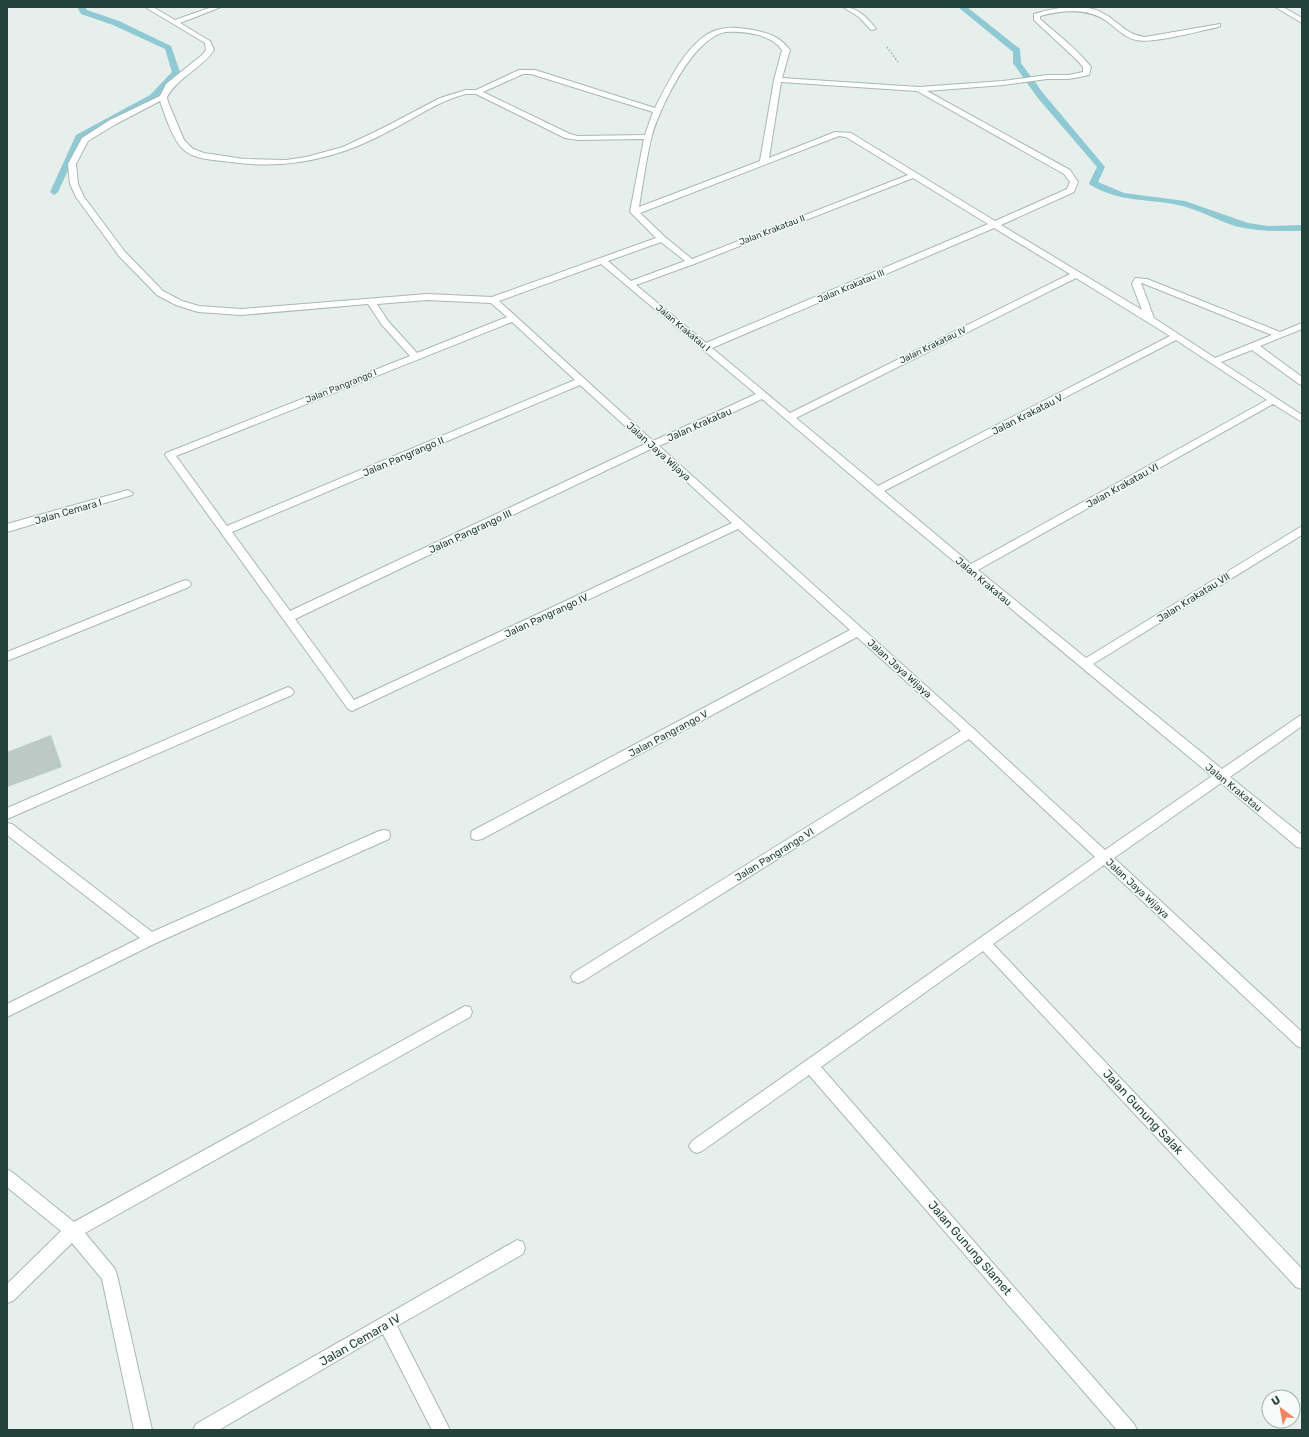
<svg xmlns="http://www.w3.org/2000/svg" width="1309" height="1437" viewBox="0 0 1309 1437" font-family="Rubik,sans-serif">
  <style>
    .lines { fill: none; stroke-linecap: round; stroke-linejoin: round }
    .stream { fill: #8ec9d4; fill-rule: evenodd }
    .building { fill: #bbcac4 }
    .minor-casing { stroke: #a8b8b2; stroke-width: 2 }
    .path { stroke: #86b3a5; stroke-width: 1.5; stroke-dasharray: 1.5 2; stroke-linecap: butt }
    .minor { fill: #fff; fill-rule: evenodd }
    .labels { text-anchor: middle; stroke-width: 3; stroke-linejoin: round; paint-order: stroke }
    .far-street-label { font-size: 9px; fill: #24423a; stroke: #f7fbf9 }
    .street-label { font-size: 10px; fill: #24423a; stroke: #f7fbf9 }
    .near-street-label { font-size: 12px; fill: #24423a; stroke: #f7fbf9 }
  </style>
  <rect width="100%" height="100%" fill="#e6efeb"/>
  <g class="lines">
    <path class="stream" d="M 77,7 L 85,7 L 87,10 L 119,21 L 171,46 L 180,72 L 156,99 L 83,138 L 58,192 L 54,195 L 50,192 L 76,135 L 150,95 L 172,72 L 165,49 L 113,25 L 81,14 Z
      M 958,7 L 967,7 L 1020,49 L 1021,63 L 1043,93 L 1105,167 L 1098,182 L 1124,193 L 1185,201 L 1248,223 L 1268,226 L 1302,225 L 1302,231 C 1279,231 1258,232 1235,226 C 1216,220 1198,209 1178,205 C 1144,198 1123,203 1090,185 L 1089,183 L 1097,167 L 1037,97 L 1013,63 L 1013,52 Z"/>
  </g>
  <path class="building" d="M 51,735 L 62,767 L 7,787 L 7,752 Z"/>
  <g class="lines">
    <g class="minor-casing">
      <path id="minor" d="M 145,7 L 153,7 L 175,20 L 212,7 L 221,7 L 180,23 L 210,41 L 214,50 C 201,69 178,77 167,97 L 168,102 L 184,140 L 193,149 L 204,153 L 244,159 L 286,160 L 306,157 L 343,147 L 383,128 L 440,98 L 466,90 L 476,90 L 519,70 L 535,70 L 655,108 C 667,84 689,38 717,30 C 729,26 741,28 753,30 C 769,33 780,37 790,50 L 782,78 L 919,87 L 1003,81 L 1047,75 L 1069,75 L 1083,72 L 1083,67 L 1078,61 L 1034,20 L 1034,14 C 1057,7 1086,1 1108,16 C 1121,25 1128,35 1145,37 L 1220,24 L 1220,26 L 1218,27 C 1200,31 1152,44 1136,40 C 1124,37 1117,29 1108,22 C 1088,7 1062,10 1040,16 L 1040,19 C 1057,34 1077,49 1091,67 L 1089,75 L 1069,79 L 1047,79 L 1003,85 L 927,91 L 1070,170 L 1078,182 L 1074,192 L 1001,225 L 1142,310 L 1132,284 L 1135,278 L 1147,279 L 1280,332 L 1302,323 L 1302,329 L 1260,346 L 1302,377 L 1302,385 L 1299,384 L 1252,350 L 1221,362 L 1302,415 L 1302,422 L 1273,404 L 978,570 L 1086,658 L 1302,526 L 1302,535 L 1093,664 L 1222,769 L 1298,717 L 1302,715 L 1302,726 L 1230,777 L 1302,835 L 1302,848 L 1297,847 L 1221,783 L 1114,858 L 1302,1032 L 1302,1048 L 1297,1046 L 1104,865 L 993,944 L 1302,1269 L 1302,1289 L 1296,1287 L 983,951 L 821,1067 L 1134,1424 L 1137,1430 L 1117,1430 L 809,1075 L 702,1151 L 697,1153 L 692,1151 L 689,1146 L 692,1141 L 1095,857 L 969,739 L 583,981 L 578,983 L 573,981 L 571,977 L 573,973 L 961,731 L 857,637 L 482,839 L 477,840 L 472,839 L 471,835 L 472,831 L 850,630 L 738,529 L 356,709 L 352,711 L 348,709 L 165,455 L 166,453 L 410,356 L 382,325 L 368,304 L 241,315 L 198,312 L 176,305 L 157,295 L 119,256 L 76,197 L 70,184 L 68,164 L 82,138 L 110,120 L 160,96 L 166,84 L 202,55 L 206,50 L 205,43 ZM 726,32 C 744,31 771,34 782,50 L 774,80 L 760,161 L 639,207 C 643,183 646,159 652,135 C 661,106 693,37 726,32 ZM 523,74 L 531,74 L 653,112 L 645,135 L 578,136 L 570,134 L 483,92 ZM 781,82 L 917,91 L 1064,174 L 1070,182 L 1067,189 L 995,221 L 851,133 L 835,132 L 769,158 ZM 466,94 L 476,94 L 565,138 L 578,140 L 644,139 L 630,212 L 656,238 L 492,297 L 427,294 L 241,309 L 199,306 L 182,301 L 163,291 L 125,252 L 84,197 L 78,184 L 76,164 L 88,141 L 116,124 L 160,101 C 165,115 173,141 184,150 C 195,160 217,160 231,162 C 287,170 340,158 389,131 C 415,118 438,101 466,94 ZM 839,136 L 846,137 L 908,175 L 692,259 L 665,237 L 640,213 ZM 913,178 L 988,224 L 706,343 L 636,285 L 694,264 ZM 994,228 L 1070,274 L 790,413 L 712,348 ZM 661,242 L 685,261 L 631,281 L 608,261 ZM 601,264 L 756,394 L 653,441 L 499,301 ZM 1076,278 L 1170,336 L 878,486 L 796,418 ZM 1141,283 L 1142,283 L 1272,335 L 1215,358 L 1154,318 ZM 427,300 L 491,303 L 507,317 L 417,353 L 388,321 L 377,304 ZM 512,322 L 575,380 L 227,526 L 176,456 ZM 1176,340 L 1267,400 L 971,564 L 884,491 ZM 580,385 L 645,444 L 290,611 L 232,532 ZM 762,399 L 872,493 L 1212,776 L 1105,850 L 974,729 L 659,446 ZM 651,449 L 732,523 L 354,700 L 295,619 Z
        M 843,7 C 857,7 868,18 876,29 L 871,30 L 859,17 Z
        M 1275,7 L 1283,7 L 1302,18 L 1302,23 Z
        M 128,490 L 133,493 L 132,495 L 7,532 L 7,524 Z
        M 185,580 L 189,581 L 191,584 L 189,587 L 7,661 L 7,652 Z
        M 288,687 L 292,689 L 294,692 L 292,695 L 7,819 L 7,808 Z
        M 7,823 L 12,824 L 152,932 L 379,831 L 384,830 L 389,831 L 390,835 L 389,839 L 156,943 L 7,1017 L 7,1004 L 140,938 L 7,835 Z
        M 465,1006 L 470,1007 L 472,1012 L 470,1017 L 85,1233 L 115,1269 L 117,1275 L 152,1430 L 134,1430 L 102,1279 L 72,1243 L 13,1301 L 7,1303 L 7,1284 L 61,1231 L 7,1187 L 7,1169 L 12,1172 L 74,1222 Z
        M 517,1240 L 523,1242 L 525,1248 L 523,1254 L 397,1326 L 450,1430 L 432,1430 L 383,1334 L 219,1430 L 193,1430 L 196,1424 Z"/>
    </g>
    <path class="path" d="M 887,47 L 898,62"/>
    <use href="#minor" class="minor"/>
  </g>
  <g class="labels">
    <g class="far-street-label">
      <text transform="translate(772 230) rotate(-21)" y="3">Jalan Krakatau II</text>
      <text transform="translate(851 286) rotate(-23)" y="3">Jalan Krakatau III</text>
      <text transform="translate(683 328) rotate(40)" y="3">Jalan Krakatau I</text>
      <text transform="translate(933 345) rotate(-26)" y="3">Jalan Krakatau IV</text>
      <text transform="translate(341 386) rotate(-22)" y="3">Jalan Pangrango I</text>
    </g>
    <g class="street-label">
      <text transform="translate(1027 414) rotate(-27)" y="4">Jalan Krakatau V</text>
      <text transform="translate(699 424) rotate(-24)" y="4">Jalan Krakatau</text>
      <text transform="translate(659 451) rotate(42)" y="4">Jalan Jaya Wijaya</text>
      <text transform="translate(403 456) rotate(-23)" y="4">Jalan Pangrango II</text>
      <text transform="translate(1122 485) rotate(-29)" y="4">Jalan Krakatau VI</text>
      <text transform="translate(68 511) rotate(-16)" y="4">Jalan Cemara I</text>
      <text transform="translate(470 531) rotate(-25)" y="4">Jalan Pangrango III</text>
      <text transform="translate(984 581) rotate(40)" y="4">Jalan Krakatau</text>
      <text transform="translate(1193 597) rotate(-32)" y="4">Jalan Krakatau VII</text>
      <text transform="translate(546 615) rotate(-25)" y="4">Jalan Pangrango IV</text>
      <text transform="translate(900 668) rotate(42)" y="4">Jalan Jaya Wijaya</text>
      <text transform="translate(668 733) rotate(-28)" y="4">Jalan Pangrango V</text>
      <text transform="translate(1234 787) rotate(39)" y="4">Jalan Krakatau</text>
      <text transform="translate(774 854) rotate(-32)" y="4">Jalan Pangrango VI</text>
      <text transform="translate(1138 888) rotate(43)" y="4">Jalan Jaya Wijaya</text>
    </g>
    <g class="near-street-label">
      <text transform="translate(1143 1112) rotate(47)" y="4">Jalan Gunung Salak</text>
      <text transform="translate(970 1248) rotate(49)" y="4">Jalan Gunung Slamet</text>
      <text transform="translate(360 1340) rotate(-30)" y="4">Jalan Cemara IV</text>
    </g>
  </g>
  <rect width="1309" height="1437" fill="none" stroke="#24423a" stroke-width="16"/>
  <g transform="translate(1281 1409) rotate(328)"><circle r="19" fill="#f7fbf9" stroke="#a3b1ad"/>
  <path d="M0-3L7 15L0 10L-7 15Z" fill="#f4845f"/>
  <text y="-6" font-size="11" font-weight="bold" text-anchor="middle" fill="#24423a">U</text>
  </g>
</svg>
